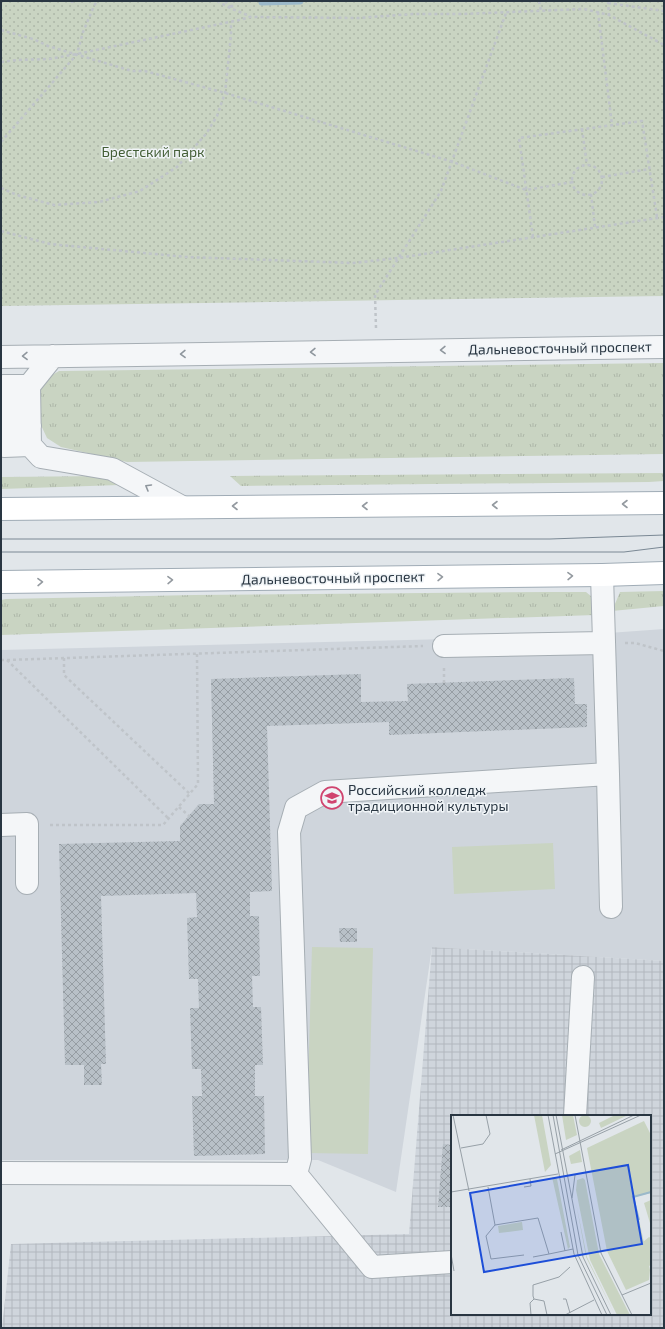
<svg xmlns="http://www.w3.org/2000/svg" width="665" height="1329" viewBox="0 0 665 1329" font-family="'Exo 2',sans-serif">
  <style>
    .built { fill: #cfd5dc }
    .industrial { fill: url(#industrial-grid); fill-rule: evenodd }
    .grass { fill: url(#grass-tufts) }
    .park { fill: url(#park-dots) }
    .pitch { fill: #c9d4c2 }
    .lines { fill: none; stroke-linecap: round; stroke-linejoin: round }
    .stream { stroke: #9bb9ca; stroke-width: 7 }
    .building { fill: url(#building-cross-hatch) }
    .minor-casing { stroke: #a6aeb4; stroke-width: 24 }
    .major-casing { stroke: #a0acb6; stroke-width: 24 }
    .path { stroke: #bfc4c9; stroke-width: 2.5; stroke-dasharray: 3 3; stroke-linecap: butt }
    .minor { stroke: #f4f6f8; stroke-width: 22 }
    .major { stroke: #fff; stroke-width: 22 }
    .tram { stroke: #7a8894; stroke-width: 1 }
    .oneway { stroke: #8e969d }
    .oneway2 { stroke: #949aa0 }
    .labels { text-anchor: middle; stroke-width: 3; stroke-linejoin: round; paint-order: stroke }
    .park-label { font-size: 14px; fill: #435e36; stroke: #f0f4f7 }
    .street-label { font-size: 14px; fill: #293642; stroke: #f0f4f7 }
    .poi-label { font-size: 14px; fill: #293642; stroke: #f0f4f7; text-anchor: start }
    .inset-river { fill: none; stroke: #9bb9ca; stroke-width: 2 }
    .inset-road { fill: none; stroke: #97a0a7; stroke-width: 1 }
    .view { fill: #1d4ed8; fill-opacity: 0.15; stroke: #1d4ed8; stroke-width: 2 }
    .inset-edge { fill: none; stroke: #293642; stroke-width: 2 }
  </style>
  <defs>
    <pattern id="industrial-grid" width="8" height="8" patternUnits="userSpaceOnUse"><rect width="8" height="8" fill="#cfd5dc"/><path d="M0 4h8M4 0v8" fill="none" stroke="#b2b7be"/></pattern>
    <pattern id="grass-tufts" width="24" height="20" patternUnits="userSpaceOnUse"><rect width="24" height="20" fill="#c9d4c2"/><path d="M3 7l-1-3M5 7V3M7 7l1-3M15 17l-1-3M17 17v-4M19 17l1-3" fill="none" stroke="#adb7a8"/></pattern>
    <pattern id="park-dots" width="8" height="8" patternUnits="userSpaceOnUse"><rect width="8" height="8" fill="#c9d4c2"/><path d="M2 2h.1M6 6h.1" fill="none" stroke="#adb7a8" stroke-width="1.8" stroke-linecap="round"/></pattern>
    <pattern id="building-cross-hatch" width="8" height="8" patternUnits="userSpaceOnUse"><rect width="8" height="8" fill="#b8c0c7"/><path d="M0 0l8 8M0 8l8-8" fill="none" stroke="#969da3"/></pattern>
  </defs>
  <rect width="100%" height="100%" fill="#e1e6ea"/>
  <path class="built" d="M 664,629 L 664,961 L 432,947 L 396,1192 L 318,1160 L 1,1160 L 1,650 L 567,636 Z"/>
  <path class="industrial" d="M 432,947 L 664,961 L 664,1328 L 2,1328 L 11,1244 L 409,1234 ZM 452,1116 L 650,1116 L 650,1314 L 452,1314 Z"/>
  <path class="grass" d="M 664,363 L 664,454 L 127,462 L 61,447 L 47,438 L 39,421 L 38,391 L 47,378 L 59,371 Z
    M 664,473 L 664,481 L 649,482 L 241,486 L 230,476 Z
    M 104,476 L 119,485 L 1,489 L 1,477 Z
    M 664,591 L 664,606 L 612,611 L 620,592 Z
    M 550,592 L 586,592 L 592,597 L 595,605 L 595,615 L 1,635 L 1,600 L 6,599 L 194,595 Z"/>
  <path class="park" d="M 1,1 L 664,1 L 664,296 L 1,306 Z"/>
  <path class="pitch" d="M 553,843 L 555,889 L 454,894 L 452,847 Z
    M 312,947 L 373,948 L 368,1154 L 306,1153 Z"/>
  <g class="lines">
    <path class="stream" d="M 262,1 L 262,2 L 300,1"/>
  </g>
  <path class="building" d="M 361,674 L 361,702 L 408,701 L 407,684 L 574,678 L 575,704 L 587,704 L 587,727 L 389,735 L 389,722 L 267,726 L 272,891 L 250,892 L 250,916 L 259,916 L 260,976 L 252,976 L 253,1007 L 261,1007 L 263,1065 L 255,1065 L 255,1096 L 264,1096 L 265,1154 L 194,1156 L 192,1096 L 202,1096 L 201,1069 L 192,1069 L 190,1008 L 199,1008 L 198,979 L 189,979 L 187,918 L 197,917 L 196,893 L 101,896 L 106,1064 L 101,1064 L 102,1085 L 84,1085 L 84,1065 L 65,1065 L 59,844 L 180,841 L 180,826 L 199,804 L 214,804 L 211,679 Z
    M 339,928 L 357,928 L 357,942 L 340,942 Z
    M 443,1144 L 452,1145 L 452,1207 L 438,1207 Z"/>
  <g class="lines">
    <g class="minor-casing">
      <path id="minor" d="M 1,357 L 664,347
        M 3,386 L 29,386 L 53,356
        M 29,386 L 30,445
        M 4,406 L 29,406
        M 4,426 L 30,426
        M 4,446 L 30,445 L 41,457 L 112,469 L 182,507
        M 444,646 L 603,643
        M 608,774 L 611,907
        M 1,825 L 27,824 L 27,883
        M 575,1116 L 583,977
        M 1,1173 L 296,1174 L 300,1159 L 289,832 L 296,808 L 325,792 L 608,774 L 602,575
        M 296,1174 L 372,1267 L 452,1262"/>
    </g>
    <g class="major-casing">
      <path id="major" d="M 1,509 L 664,503
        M 1,582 L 602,575 L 664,573"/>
    </g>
    <path class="path" d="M 72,1 L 72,3
      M 217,1 L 232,9 L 250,16
      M 225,1 L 232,9 L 232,1
      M 539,1 L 541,11
      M 608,1 L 609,15
      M 608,3 L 664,11
      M 598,12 L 612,125
      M 1,30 L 33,39 L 48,46 L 132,71 L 145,71 L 225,93 L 453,162 L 526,190 L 573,182
      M 1,62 L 17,60 L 49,59 L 77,54 L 239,20 L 250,17 L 358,18 L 413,14 L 464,14 L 584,9 L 609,15 L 664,45
      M 582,129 L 587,165
      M 1,142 L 77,54 L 83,32 L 94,6 L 97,1
      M572 180a15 15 0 1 1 30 0a15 15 0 1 1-30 0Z
      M 602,177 L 649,169
      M 1,188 L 17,195 L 54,205 L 99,202 L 140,191 L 177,167 L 206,134 L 217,116 L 225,93 L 231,35 L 231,22
      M 591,194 L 595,227
      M 1,231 L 50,244 L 186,257 L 353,263 L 398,258 L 664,217
      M 533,237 L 519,138 L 642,121 L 657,217
      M 376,328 L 375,295 L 441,191 L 506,13
      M 625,643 L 635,643 L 664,651
      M 64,658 L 64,675 L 190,794
      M 1,660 L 7,660 L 169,819
      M 7,660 L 423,646
      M 444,683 L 444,668
      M 179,807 L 189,816
      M 50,825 L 163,825 L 198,784 L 197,654"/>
    <use href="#minor" class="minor"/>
    <use href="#major" class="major"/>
    <path class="tram" d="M 1,539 L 550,539 L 664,535
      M 1,552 L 624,552 L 664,547"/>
  </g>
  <defs><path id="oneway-chevron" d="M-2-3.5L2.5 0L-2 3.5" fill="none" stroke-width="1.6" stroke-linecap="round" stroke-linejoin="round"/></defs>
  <g class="oneway">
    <use href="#oneway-chevron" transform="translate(443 350) rotate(179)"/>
    <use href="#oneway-chevron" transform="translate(313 352) rotate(179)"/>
    <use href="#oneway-chevron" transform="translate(183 354) rotate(179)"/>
    <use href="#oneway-chevron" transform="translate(25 356) rotate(179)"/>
    <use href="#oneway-chevron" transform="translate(148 487) rotate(-150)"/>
  </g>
  <g class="oneway2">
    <use href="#oneway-chevron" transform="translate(625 504) rotate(180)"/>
    <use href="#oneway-chevron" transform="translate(495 505) rotate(180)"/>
    <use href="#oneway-chevron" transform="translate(235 506) rotate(180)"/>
    <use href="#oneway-chevron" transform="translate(365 506) rotate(180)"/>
    <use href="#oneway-chevron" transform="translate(570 576) rotate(-1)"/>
    <use href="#oneway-chevron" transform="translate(440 577) rotate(-1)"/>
    <use href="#oneway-chevron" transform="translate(170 580) rotate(-1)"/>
    <use href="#oneway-chevron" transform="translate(40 582) rotate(-1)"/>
  </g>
  <defs>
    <g id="university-ring" transform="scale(1.15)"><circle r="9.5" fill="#f0f4f7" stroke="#d0446f" stroke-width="1.5"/><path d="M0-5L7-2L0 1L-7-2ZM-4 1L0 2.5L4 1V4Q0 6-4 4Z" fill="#d0446f"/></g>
  </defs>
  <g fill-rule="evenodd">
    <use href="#university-ring" x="332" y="798"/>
  </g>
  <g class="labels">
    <g class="park-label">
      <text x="153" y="157">Брестский парк</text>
    </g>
    <g class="street-label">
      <text transform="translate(560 348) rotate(-1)" y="5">Дальневосточный проспект</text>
      <text transform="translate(333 578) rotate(-1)" y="5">Дальневосточный проспект</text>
    </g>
    <g class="poi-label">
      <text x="348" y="795">Российский колледж<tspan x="348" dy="16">традиционной культуры</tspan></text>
    </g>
  </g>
  <g transform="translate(451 1115)">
    <rect width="200" height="200" fill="#e1e6ea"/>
    <path d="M128 6a6 6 0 1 1 12 0a6 6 0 1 1-12 0ZM 83,0 L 91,0 L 100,50 L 94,57 ZM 111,0 L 122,0 L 126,20 L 115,25 ZM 164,0 L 177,0 L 150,13 L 148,8 ZM 129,35 L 131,47 L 120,49 L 118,41 ZM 101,62 L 106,64 L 119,132 L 117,134 ZM 132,63 L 134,65 L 148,139 L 179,200 L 166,200 L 139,145 L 125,75 L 126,65 ZM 200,85 L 200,108 L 199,108 L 193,88 ZM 125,88 L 136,142 L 164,200 L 135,142 Z" fill="#c9d4c2"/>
    <path d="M 198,122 L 200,123 L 199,151 L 197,150 L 192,127 Z" fill="#c9d4c2"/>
    <path d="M 193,6 L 200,20 L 200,78 L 183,82 L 199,155 L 198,165 L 175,175 L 156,136 L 136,33 Z" fill="#c9d4c2"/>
    <path d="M 71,107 L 72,115 L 48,118 L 47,111 Z" fill="#c9d4c2"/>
    <path class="inset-river" d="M 188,105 L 182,82 L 200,77"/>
    <path class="inset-road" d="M 2,0 L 18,76M 97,0 L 123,139 L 151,200M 102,0 L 127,140 L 156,200M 105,0 L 132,142 L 160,200M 124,0 L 150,138 L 181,200M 10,33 L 32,29 L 39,19 L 35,0M 110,35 L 183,0M 104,39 L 190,0M 37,72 L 44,110 L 87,103 L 98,139 L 122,134M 73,72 L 80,71 L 79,64M 0,77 L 107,59M 121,83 L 124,60M 44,110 L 35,121 L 40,144 L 73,140M 110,117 L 114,136M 0,139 L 3,156M 82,142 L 98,139M 171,180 L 200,168M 112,184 L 115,184 L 119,198M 80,200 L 79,188 L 83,184M 96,200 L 93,186 L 83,184 L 82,181 L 82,170 L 108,162 L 119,152M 114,200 L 143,185"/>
    <path class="view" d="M 177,50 L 191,129 L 33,157 L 19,78 Z"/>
    <rect width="200" height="200" class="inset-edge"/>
  </g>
  <rect width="665" height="1329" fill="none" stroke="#293642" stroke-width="4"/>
</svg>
